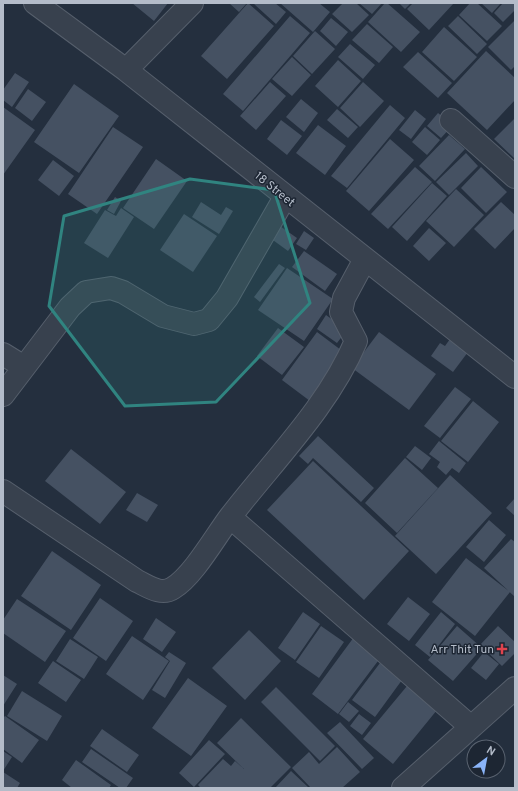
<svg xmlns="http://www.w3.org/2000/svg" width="518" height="791" viewBox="0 0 518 791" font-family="Overpass,sans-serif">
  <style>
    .building { fill: #455162 }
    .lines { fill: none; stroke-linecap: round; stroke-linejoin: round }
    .minor-casing { stroke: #565f6c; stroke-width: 24 }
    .minor { stroke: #38414e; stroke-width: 22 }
    .marked { fill: #308480; fill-opacity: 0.2; stroke: #308480; stroke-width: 3; stroke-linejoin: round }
    .health-dot { fill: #e0444e; stroke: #1d2633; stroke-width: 1.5 }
    .labels { text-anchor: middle; stroke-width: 3; stroke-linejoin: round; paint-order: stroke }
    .street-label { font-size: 12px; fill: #b4bcc9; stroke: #1d2633 }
    .poi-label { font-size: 12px; fill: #b4bcc9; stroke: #1d2633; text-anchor: end }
  </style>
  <rect width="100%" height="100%" fill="#242f3e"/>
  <path class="building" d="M 132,3 L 168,3 L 154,21 Z
    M 229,3 L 247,3 L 239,12 Z
    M 248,3 L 274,26 L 227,79 L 201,56 Z
    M 253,3 L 275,3 L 286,12 L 276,24 Z
    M 280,3 L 319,3 L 330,12 L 313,32 Z
    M 343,3 L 356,3 L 369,15 L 352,32 L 332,14 Z
    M 359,3 L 382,3 L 372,14 Z
    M 385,3 L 387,3 L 420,32 L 401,52 L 368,22 Z
    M 399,3 L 411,3 L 405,9 Z
    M 413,3 L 454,3 L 429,30 L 407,9 Z
    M 470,3 L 477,3 L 502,26 L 487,41 L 459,15 Z
    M 481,3 L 501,3 L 492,13 Z
    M 503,3 L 515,3 L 515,10 L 503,22 L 494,13 Z
    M 290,16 L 310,33 L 243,111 L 223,94 Z
    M 458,16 L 487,44 L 477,54 L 448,26 Z
    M 331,18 L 348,32 L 336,46 L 320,31 Z
    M 515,20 L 515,66 L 511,70 L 488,47 Z
    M 367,24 L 393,47 L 379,63 L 352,40 Z
    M 444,27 L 477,57 L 454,81 L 422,52 Z
    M 315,31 L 335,49 L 312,74 L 293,56 Z
    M 350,44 L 375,65 L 363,79 L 338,57 Z
    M 486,51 L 515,78 L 515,100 L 487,130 L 447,93 Z
    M 418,52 L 452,83 L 438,98 L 403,67 Z
    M 292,57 L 311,75 L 292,96 L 272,79 Z
    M 338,60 L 361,81 L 338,107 L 315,86 Z
    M 15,73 L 29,82 L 12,107 L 3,100 L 3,90 Z
    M 270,82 L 286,96 L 256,130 L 240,116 Z
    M 363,82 L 384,101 L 360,127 L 340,108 Z
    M 74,84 L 119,116 L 79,173 L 34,142 Z
    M 28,89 L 46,102 L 32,121 L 15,108 Z
    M 301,99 L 318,113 L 304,132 L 286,117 Z
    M 390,105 L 405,118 L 347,188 L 331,176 Z
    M 3,107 L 35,130 L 3,175 Z
    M 337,109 L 358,127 L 348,138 L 327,120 Z
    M 415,110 L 426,119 L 411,139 L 399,130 Z
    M 438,113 L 453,125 L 441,138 L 427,126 Z
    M 515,118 L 515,157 L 514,158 L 494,139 Z
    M 281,120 L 302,136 L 287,155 L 267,139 Z
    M 318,125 L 346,146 L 325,175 L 296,153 Z
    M 113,127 L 143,147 L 97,214 L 68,194 Z
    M 425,127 L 440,140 L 427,155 L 412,142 Z
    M 449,135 L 465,149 L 435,181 L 419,166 Z
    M 390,139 L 414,160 L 369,211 L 346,191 Z
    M 466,153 L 478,166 L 449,195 L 436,182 Z
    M 156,159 L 187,181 L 154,229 L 123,208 Z
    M 53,160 L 74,176 L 59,196 L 38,180 Z
    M 415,167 L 432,182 L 388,229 L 371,214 Z
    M 481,167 L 507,192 L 486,213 L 461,188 Z
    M 432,183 L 447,196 L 407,241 L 392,227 Z
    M 456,189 L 484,215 L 454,247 L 426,221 Z
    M 115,197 L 121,201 L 114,214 L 107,210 Z
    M 201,202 L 221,215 L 226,207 L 233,211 L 219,234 L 192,217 Z
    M 501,202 L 515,215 L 515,228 L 495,249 L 474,229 Z
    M 121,208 L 134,217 L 108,258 L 84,243 L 105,210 L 116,216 Z
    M 184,214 L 217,236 L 193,272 L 160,250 Z
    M 274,222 L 297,238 L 288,251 L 266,235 Z
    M 429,228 L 446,243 L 429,261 L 413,246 Z
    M 304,231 L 314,238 L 306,250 L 296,244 Z
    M 304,251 L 337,274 L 325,291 L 292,267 Z
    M 279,264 L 285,268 L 260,302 L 254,297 Z
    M 287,268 L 333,299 L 304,341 L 258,310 Z
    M 326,315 L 347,330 L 337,343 L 317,329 Z
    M 278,328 L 304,347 L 282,375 L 257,356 Z
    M 317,332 L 345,353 L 310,401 L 282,380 Z
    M 379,332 L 436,374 L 409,410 L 352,368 Z
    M 450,339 L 468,352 L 453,372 L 431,356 L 440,343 L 445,346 Z
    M 455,387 L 471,399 L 440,438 L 424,426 Z
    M 473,401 L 499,422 L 468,462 L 441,441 Z
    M 318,436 L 374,488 L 361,502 L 313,458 L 308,464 L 299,456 Z
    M 439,441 L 466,463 L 459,473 L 452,468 L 446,475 L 437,467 L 440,462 L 429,454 Z
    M 415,446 L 431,458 L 422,470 L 406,457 Z
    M 71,449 L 126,492 L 100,524 L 45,481 Z
    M 405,458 L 438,488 L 397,533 L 365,503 Z
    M 313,461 L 409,551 L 364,600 L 267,510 Z
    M 450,475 L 492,513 L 436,574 L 395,536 Z
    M 137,493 L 158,505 L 147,522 L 126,510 Z
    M 515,498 L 515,516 L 506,508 Z
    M 489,520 L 506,535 L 484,562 L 466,547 Z
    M 511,539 L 515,542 L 515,597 L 484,568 Z
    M 52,551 L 101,585 L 71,630 L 21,596 Z
    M 466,558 L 510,592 L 475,636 L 432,602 Z
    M 408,597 L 430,614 L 409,641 L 387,624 Z
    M 100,598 L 133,621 L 106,661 L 73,638 Z
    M 17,599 L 66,631 L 45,662 L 3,633 L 3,620 Z
    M 303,612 L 320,624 L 295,660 L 278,648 Z
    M 441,612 L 455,624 L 430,657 L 415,645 Z
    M 156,618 L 176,632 L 162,652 L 143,639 Z
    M 321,626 L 344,642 L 319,678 L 296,662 Z
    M 457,626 L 482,648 L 453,681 L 428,660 Z
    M 498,626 L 515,642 L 515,653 L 502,666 L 480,645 Z
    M 249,630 L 281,661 L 245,700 L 212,668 Z
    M 132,636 L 169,661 L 143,700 L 106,674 Z
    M 354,637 L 381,657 L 338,714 L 312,694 Z
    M 70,639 L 98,657 L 84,679 L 56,661 Z
    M 169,652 L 186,663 L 165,698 L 152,690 L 170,661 L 165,657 Z
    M 484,652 L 499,664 L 486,680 L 471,668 Z
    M 53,661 L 81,680 L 66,702 L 38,683 Z
    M 380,663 L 402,680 L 375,717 L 352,700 Z
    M 3,675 L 17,684 L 3,706 Z
    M 188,678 L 227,706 L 191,756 L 152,728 Z
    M 407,686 L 437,710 L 393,764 L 363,739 Z
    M 276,687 L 335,746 L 320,761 L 261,702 Z
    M 22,691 L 62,716 L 47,741 L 7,716 Z
    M 348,702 L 359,711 L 349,722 L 339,714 Z
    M 359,714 L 371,723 L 362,735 L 350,726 Z
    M 5,716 L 39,740 L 22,763 L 3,749 L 3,718 Z
    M 241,718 L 291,767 L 270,788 L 201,788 L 198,785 L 223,759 L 231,766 L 235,761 L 244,769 L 217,743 Z
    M 340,722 L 374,758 L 362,769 L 327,733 Z
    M 102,729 L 139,755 L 127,772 L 90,746 Z
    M 209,740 L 225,754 L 194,787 L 179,773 Z
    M 337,747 L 360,772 L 342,788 L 311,788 L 292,768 L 309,752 L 319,764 Z
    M 91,749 L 133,778 L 126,788 L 120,788 L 82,762 Z
    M 3,751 L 12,757 L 3,771 Z
    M 76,760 L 111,785 L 109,788 L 72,788 L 62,780 Z
    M 291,771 L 309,788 L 275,788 Z
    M 3,772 L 20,783 L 17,788 L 3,788 Z"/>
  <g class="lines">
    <g class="minor-casing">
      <path id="minor" d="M 35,3 L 126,70 L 515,377
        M 126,70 L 192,3
        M 451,120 L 515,177
        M 3,354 L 24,367
        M 3,395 L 70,307 L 86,292 L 111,288 L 123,292 L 163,316 L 194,324 L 209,320 L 227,298 L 285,197
        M 3,491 L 137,581 C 148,586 161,596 173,588 C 193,576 215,537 230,517 C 273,461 328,407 356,341 L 341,312 L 344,298 L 365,259
        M 230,517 L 471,727
        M 403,788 L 515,688"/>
    </g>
    <use href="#minor" class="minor"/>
  </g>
  <path class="marked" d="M 190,179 L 274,190 L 310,303 L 216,402 L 125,406 L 49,306 L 64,216 Z"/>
  <path class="health-dot" d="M500 643h4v4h4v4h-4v4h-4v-4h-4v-4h4z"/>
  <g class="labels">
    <g class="street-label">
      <text transform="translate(275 189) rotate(39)" y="4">18 Street</text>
    </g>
    <g class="poi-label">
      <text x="494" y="653">Arr Thit Tun</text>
    </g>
  </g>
  <rect width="518" height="791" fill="none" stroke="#b4bcc9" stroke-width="8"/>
  <g transform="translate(486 759) rotate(32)"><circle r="19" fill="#1d2633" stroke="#59626f"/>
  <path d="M0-3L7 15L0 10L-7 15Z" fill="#8ab4f8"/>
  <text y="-6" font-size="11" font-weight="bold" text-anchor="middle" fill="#b4bcc9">N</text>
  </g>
</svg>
